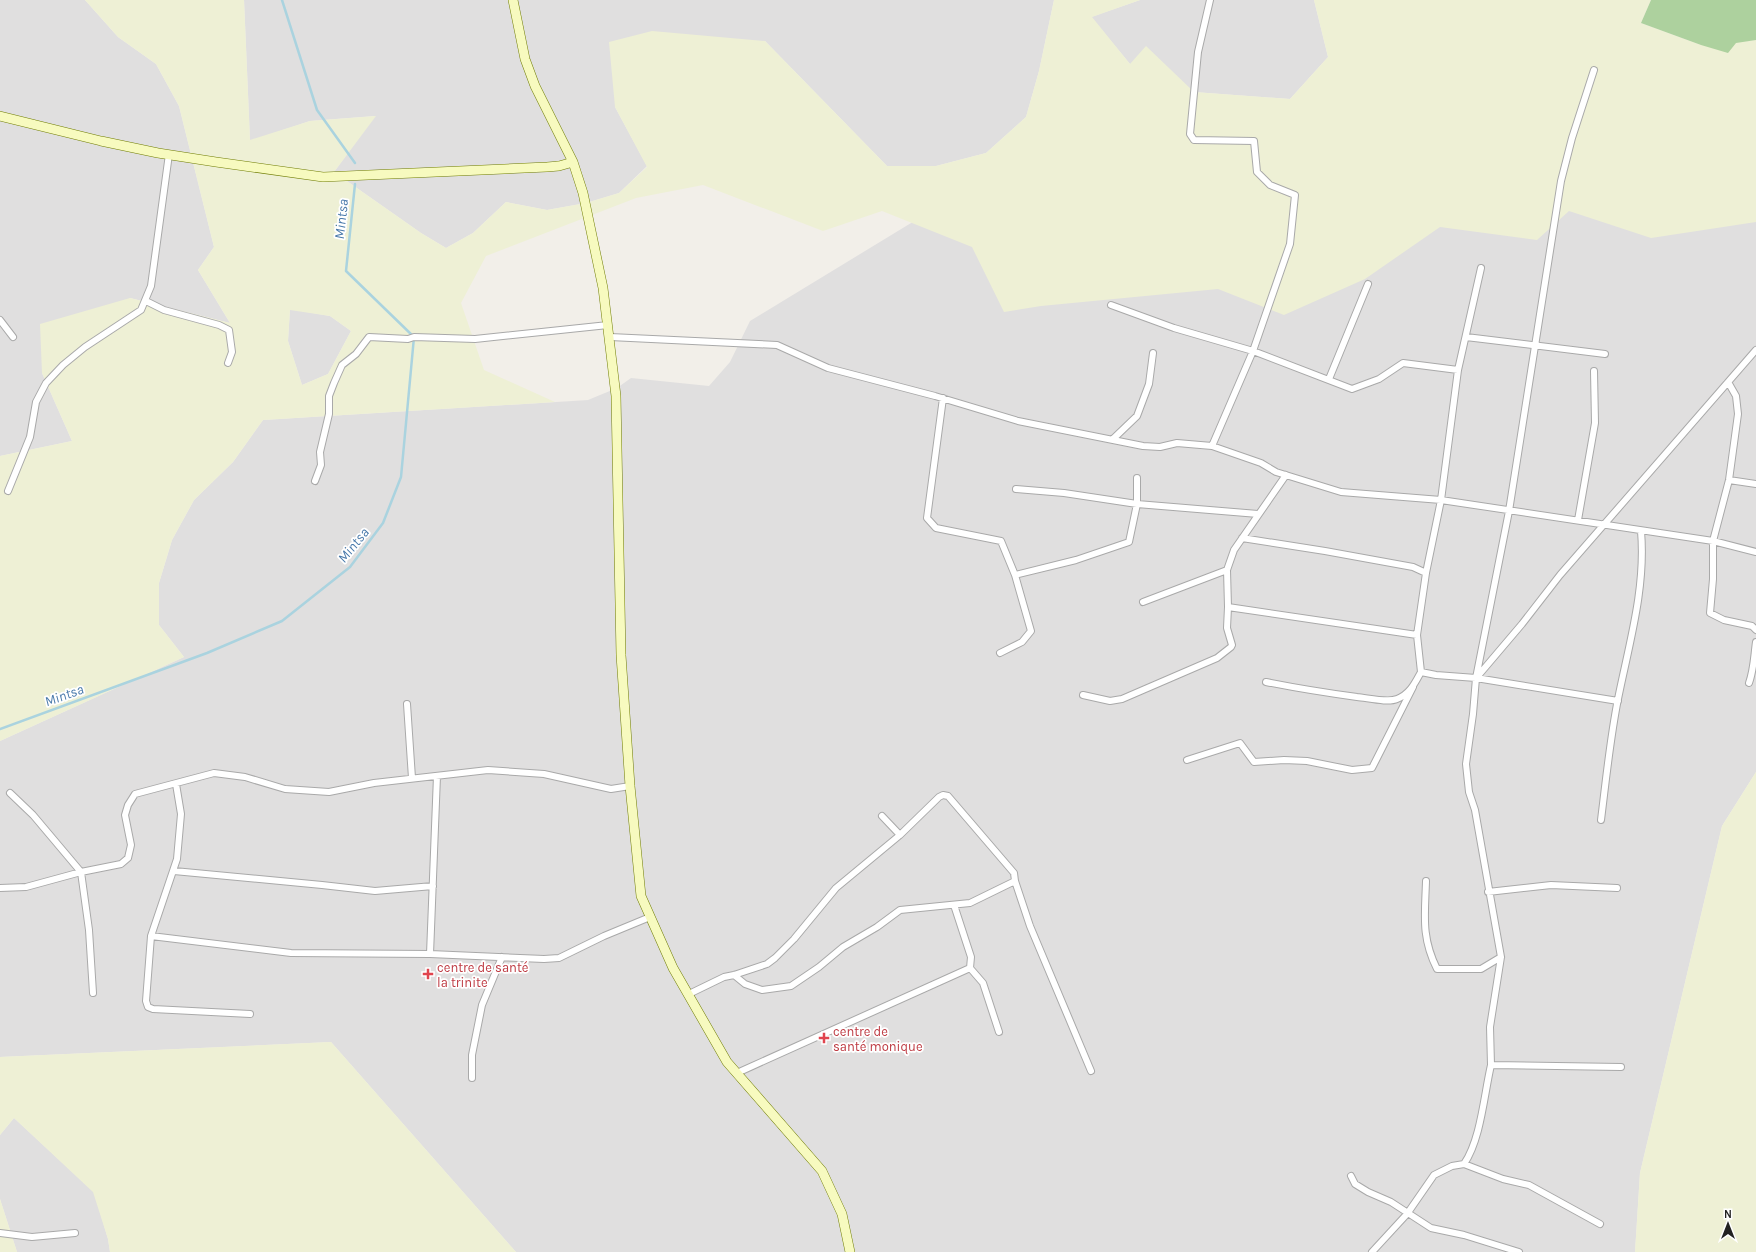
<svg xmlns="http://www.w3.org/2000/svg" width="1756" height="1252" viewBox="0 0 1756 1252" font-family="Karla,sans-serif">
  <style>
    .residential { fill: #e0dfdf }
    .farmland { fill: #eef0d5; fill-rule: evenodd }
    .forest { fill: #add19e }
    .lines { fill: none; stroke-linecap: round; stroke-linejoin: round }
    .stream { stroke: #aad3df; stroke-width: 2.5 }
    .street-casing { stroke: #a9a9a9; stroke-width: 8 }
    .secondary-casing { stroke: #707d05; stroke-width: 10 }
    .street { stroke: #fff; stroke-width: 6 }
    .secondary { stroke: #f7fabf; stroke-width: 9 }
    .health-dot { fill: #e0444e; stroke: #fff; stroke-width: 1.5 }
    .labels { text-anchor: middle; stroke-width: 3.5; stroke-linejoin: round; paint-order: stroke }
    .health-label { font-size: 13px; fill: #be3a42; stroke: #fff; text-anchor: start }
    .water-label { font-size: 14px; font-style: italic; fill: #4a7aab; stroke: #fff }
  </style>
  <rect width="100%" height="100%" fill="#f2efe9"/>
  <path class="residential" d="M 0,0 L 85,0 L 118,37 L 156,64 L 179,106 L 214,247 L 198,270 L 230,323 L 130,298 L 42,373 L 72,441 L 0,456 Z
    M 244,0 L 1054,0 L 1039,71 L 1026,117 L 986,153 L 936,166 L 887,166 L 765,41 L 615,107 L 647,166 L 619,193 L 586,203 L 547,210 L 506,202 L 473,233 L 446,248 L 421,233 L 334,172 L 375,116 L 310,121 L 250,141 Z
    M 1140,0 L 1314,0 L 1328,57 L 1290,99 L 1194,92 L 1130,64 L 1091,17 Z
    M 1756,191 L 1756,772 L 1722,826 L 1640,1173 L 1635,1252 L 516,1252 L 331,1042 L 0,1057 L 0,741 L 184,657 L 159,625 L 159,583 L 172,540 L 194,500 L 233,462 L 263,420 L 588,400 L 617,388 L 631,378 L 709,386 L 730,362 L 750,321 L 916,220 Z
    M 290,309 L 330,316 L 351,331 L 328,374 L 302,385 L 288,341 Z
    M 14,1118 L 94,1192 L 108,1239 L 110,1252 L 17,1252 L 0,1199 L 0,1135 Z"/>
  <path class="farmland" d="M 85,0 L 244,0 L 250,140 L 310,121 L 376,116 L 334,172 L 421,233 L 446,248 L 473,233 L 506,202 L 547,210 L 586,203 L 619,193 L 647,167 L 615,107 L 609,42 L 652,31 L 765,41 L 887,166 L 936,166 L 986,153 L 1026,117 L 1039,71 L 1054,0 L 1140,0 L 1092,17 L 1130,64 L 1146,46 L 1194,92 L 1290,99 L 1328,57 L 1314,0 L 1651,0 L 1641,23 L 1701,45 L 1756,40 L 1756,222 L 1651,238 L 1569,211 L 1537,240 L 1440,227 L 1365,279 L 1284,315 L 1218,289 L 1041,306 L 1004,312 L 972,247 L 882,211 L 823,231 L 703,185 L 636,198 L 486,256 L 461,303 L 484,370 L 555,402 L 263,420 L 233,462 L 194,500 L 172,540 L 159,583 L 159,625 L 184,657 L 0,741 L 0,456 L 72,441 L 42,373 L 40,324 L 130,298 L 230,323 L 198,270 L 214,247 L 179,106 L 156,64 L 118,37 ZM 290,310 L 330,316 L 351,331 L 328,374 L 302,385 L 288,341 Z
    M 1756,772 L 1756,1252 L 1635,1252 L 1640,1173 L 1722,826 Z
    M 331,1042 L 516,1252 L 110,1252 L 108,1239 L 93,1192 L 14,1118 L 0,1135 L 0,1057 Z
    M 0,1199 L 17,1252 L 0,1252 Z"/>
  <path class="forest" d="M 1651,0 L 1756,0 L 1756,40 L 1736,43 L 1728,53 L 1701,45 L 1641,23 Z"/>
  <g class="lines">
    <path class="stream" d="M 282,0 L 317,110 L 355,163
      M 0,729 L 207,653 L 282,621 L 350,567 L 383,523 L 401,477 L 414,337 L 346,271 L 355,184"/>
    <g class="street-casing">
      <path id="street" d="M 1210,0 L 1198,52 L 1190,134 L 1194,140 L 1254,141 L 1257,172 L 1270,185 L 1295,195 L 1290,244 L 1253,351 L 1212,446
        M 1481,268 L 1458,370 L 1441,500 L 1426,573 L 1417,635 L 1421,672 L 1436,675 L 1476,678 L 1618,701
        M 146,301 L 164,310 L 219,325 L 229,330 L 232,352 L 228,363
        M 1111,305 L 1174,328 L 1253,351 L 1352,389 L 1379,379 L 1403,363 L 1458,370
        M 0,320 L 13,337
        M 610,337 L 777,345 L 828,368 L 935,396 L 1018,421 L 1143,446 L 1160,447 L 1177,443 L 1212,446 L 1261,463 L 1276,472 L 1341,492 L 1441,500 L 1713,541 L 1756,552
        M 1466,337 L 1605,354
        M 1329,379 L 1368,284
        M 1728,382 L 1736,396 L 1738,414 L 1729,480 L 1713,541 L 1713,579 L 1710,613 L 1724,620 L 1752,626 L 1756,630
        M 943,398 L 927,518 L 936,528 L 1001,541 L 1015,575 L 1031,631 L 1022,642 L 1000,653
        M 1113,439 L 1137,416 L 1149,384 L 1153,353
        M 1286,475 L 1234,550 L 1227,570 L 1228,607 L 1417,635
        M 1729,480 L 1756,484
        M 315,481 L 321,465 L 320,452 L 329,414 L 329,396 L 334,383 L 342,365 L 356,354 L 369,337 L 408,339 L 414,337 L 475,339 L 608,325
        M 1016,489 L 1064,493 L 1137,504 L 1258,514
        M 8,491 L 30,437 L 36,402 L 46,383 L 63,365 L 85,347 L 141,310 L 151,286 L 169,154
        M 1578,520 L 1595,423 L 1594,371
        M 1242,538 L 1325,551 L 1413,567 L 1426,573
        M 1015,575 L 1076,560 L 1129,542 L 1137,504 L 1137,478
        M 1143,602 L 1227,570
        M 1477,677 L 1522,624 L 1560,575 L 1756,350
        M 1266,682 C 1296,688 1327,693 1357,697 C 1368,698 1388,703 1397,699 C 1410,694 1415,683 1421,672
        M 1749,683 C 1754,669 1754,656 1756,642
        M 1083,695 L 1110,701 L 1122,699 L 1217,658 L 1231,647 L 1232,645 L 1227,628 L 1228,607
        M 407,704 L 412,778
        M 1187,760 L 1240,743 L 1254,762 L 1284,760 L 1307,761 L 1352,770 L 1372,768 L 1413,687
        M 176,784 L 181,814 L 177,859 L 151,936 L 146,1001 L 148,1007 L 153,1009 L 250,1014
        M 10,793 L 33,815 L 81,872 L 89,930 L 93,993
        M 1601,820 C 1606,780 1610,739 1618,699 C 1629,644 1646,588 1641,531
        M 900,835 L 939,797 L 943,795 L 948,796 L 1014,873 L 1015,881 L 1030,926 L 1091,1071
        M 174,871 L 322,885 L 375,891 L 433,886
        M 1426,881 C 1425,915 1421,937 1437,969 L 1481,969 L 1501,957
        M 0,888 L 26,887 L 81,872 L 121,864 L 128,858 L 131,845 L 125,815 L 128,805 L 135,794 L 214,773 L 245,777 L 285,789 L 329,792 L 374,783 L 488,770 L 544,774 L 611,789 L 630,786
        M 1488,892 L 1551,885 L 1617,888
        M 151,936 L 291,953 L 430,954 L 544,959 L 559,958 L 604,936 L 650,917
        M 430,954 L 437,776
        M 970,968 L 983,983 L 999,1032
        M 734,975 L 745,984 L 762,990 L 791,986 L 819,967 L 843,947 L 877,927 L 900,910 L 970,903 L 1015,881
        M 689,994 L 724,977 L 734,975 L 767,964 L 775,958 L 794,939 L 836,888 L 900,835 L 882,816
        M 1491,1065 L 1490,1027 L 1501,957 L 1475,810 L 1469,792 L 1466,764 L 1473,714 L 1476,678 L 1509,511 L 1561,181 L 1572,138 L 1594,70
        M 737,1073 L 970,968 L 971,957 L 954,905
        M 472,1078 L 472,1055 L 482,1005 L 502,957
        M 1464,1164 L 1503,1179 L 1529,1185 L 1600,1224
        M 1351,1176 L 1355,1184 L 1368,1192 L 1391,1202 L 1431,1228 L 1464,1235 L 1519,1252
        M 0,1233 L 32,1237 L 75,1233
        M 1372,1252 L 1407,1214 L 1434,1175 L 1452,1166 L 1464,1164 C 1481,1139 1484,1095 1491,1065 L 1621,1067"/>
    </g>
    <g class="secondary-casing">
      <path id="secondary" d="M 513,0 L 525,59 L 535,86 L 573,162 L 583,193 L 603,288 L 616,396 L 621,655 L 630,786 L 641,896 L 673,968 L 727,1062 L 822,1171 L 842,1214 L 850,1252
        M 0,116 L 101,141 L 158,153 L 216,162 L 323,177 L 547,167 L 559,166 L 573,162"/>
    </g>
    <use href="#street" class="street"/>
    <use href="#secondary" class="secondary"/>
  </g>
  <g class="health-dot">
    <path d="M426 968h4v4h4v4h-4v4h-4v-4h-4v-4h4z"/>
    <path d="M822 1032h4v4h4v4h-4v4h-4v-4h-4v-4h4z"/>
  </g>
  <g class="labels">
    <g class="health-label">
      <text x="437" y="972">centre de santé<tspan x="437" dy="15">la trinite</tspan></text>
      <text x="833" y="1036">centre de<tspan x="833" dy="15">santé monique</tspan></text>
    </g>
    <g class="water-label">
      <text transform="translate(341 219) rotate(-84)" y="5">Mintsa</text>
      <text transform="translate(353 545) rotate(-51)" y="5">Mintsa</text>
      <text transform="translate(64 695) rotate(-20)" y="5">Mintsa</text>
    </g>
  </g>
  <g transform="translate(1728 1224)" stroke="#ffffff" stroke-width="3" paint-order="stroke">
  <path d="M0-3L7 15L0 10L-7 15Z" fill="#222222"/>
  <text y="-6" font-size="11" font-weight="bold" text-anchor="middle" fill="#222222">N</text>
  </g>
</svg>
